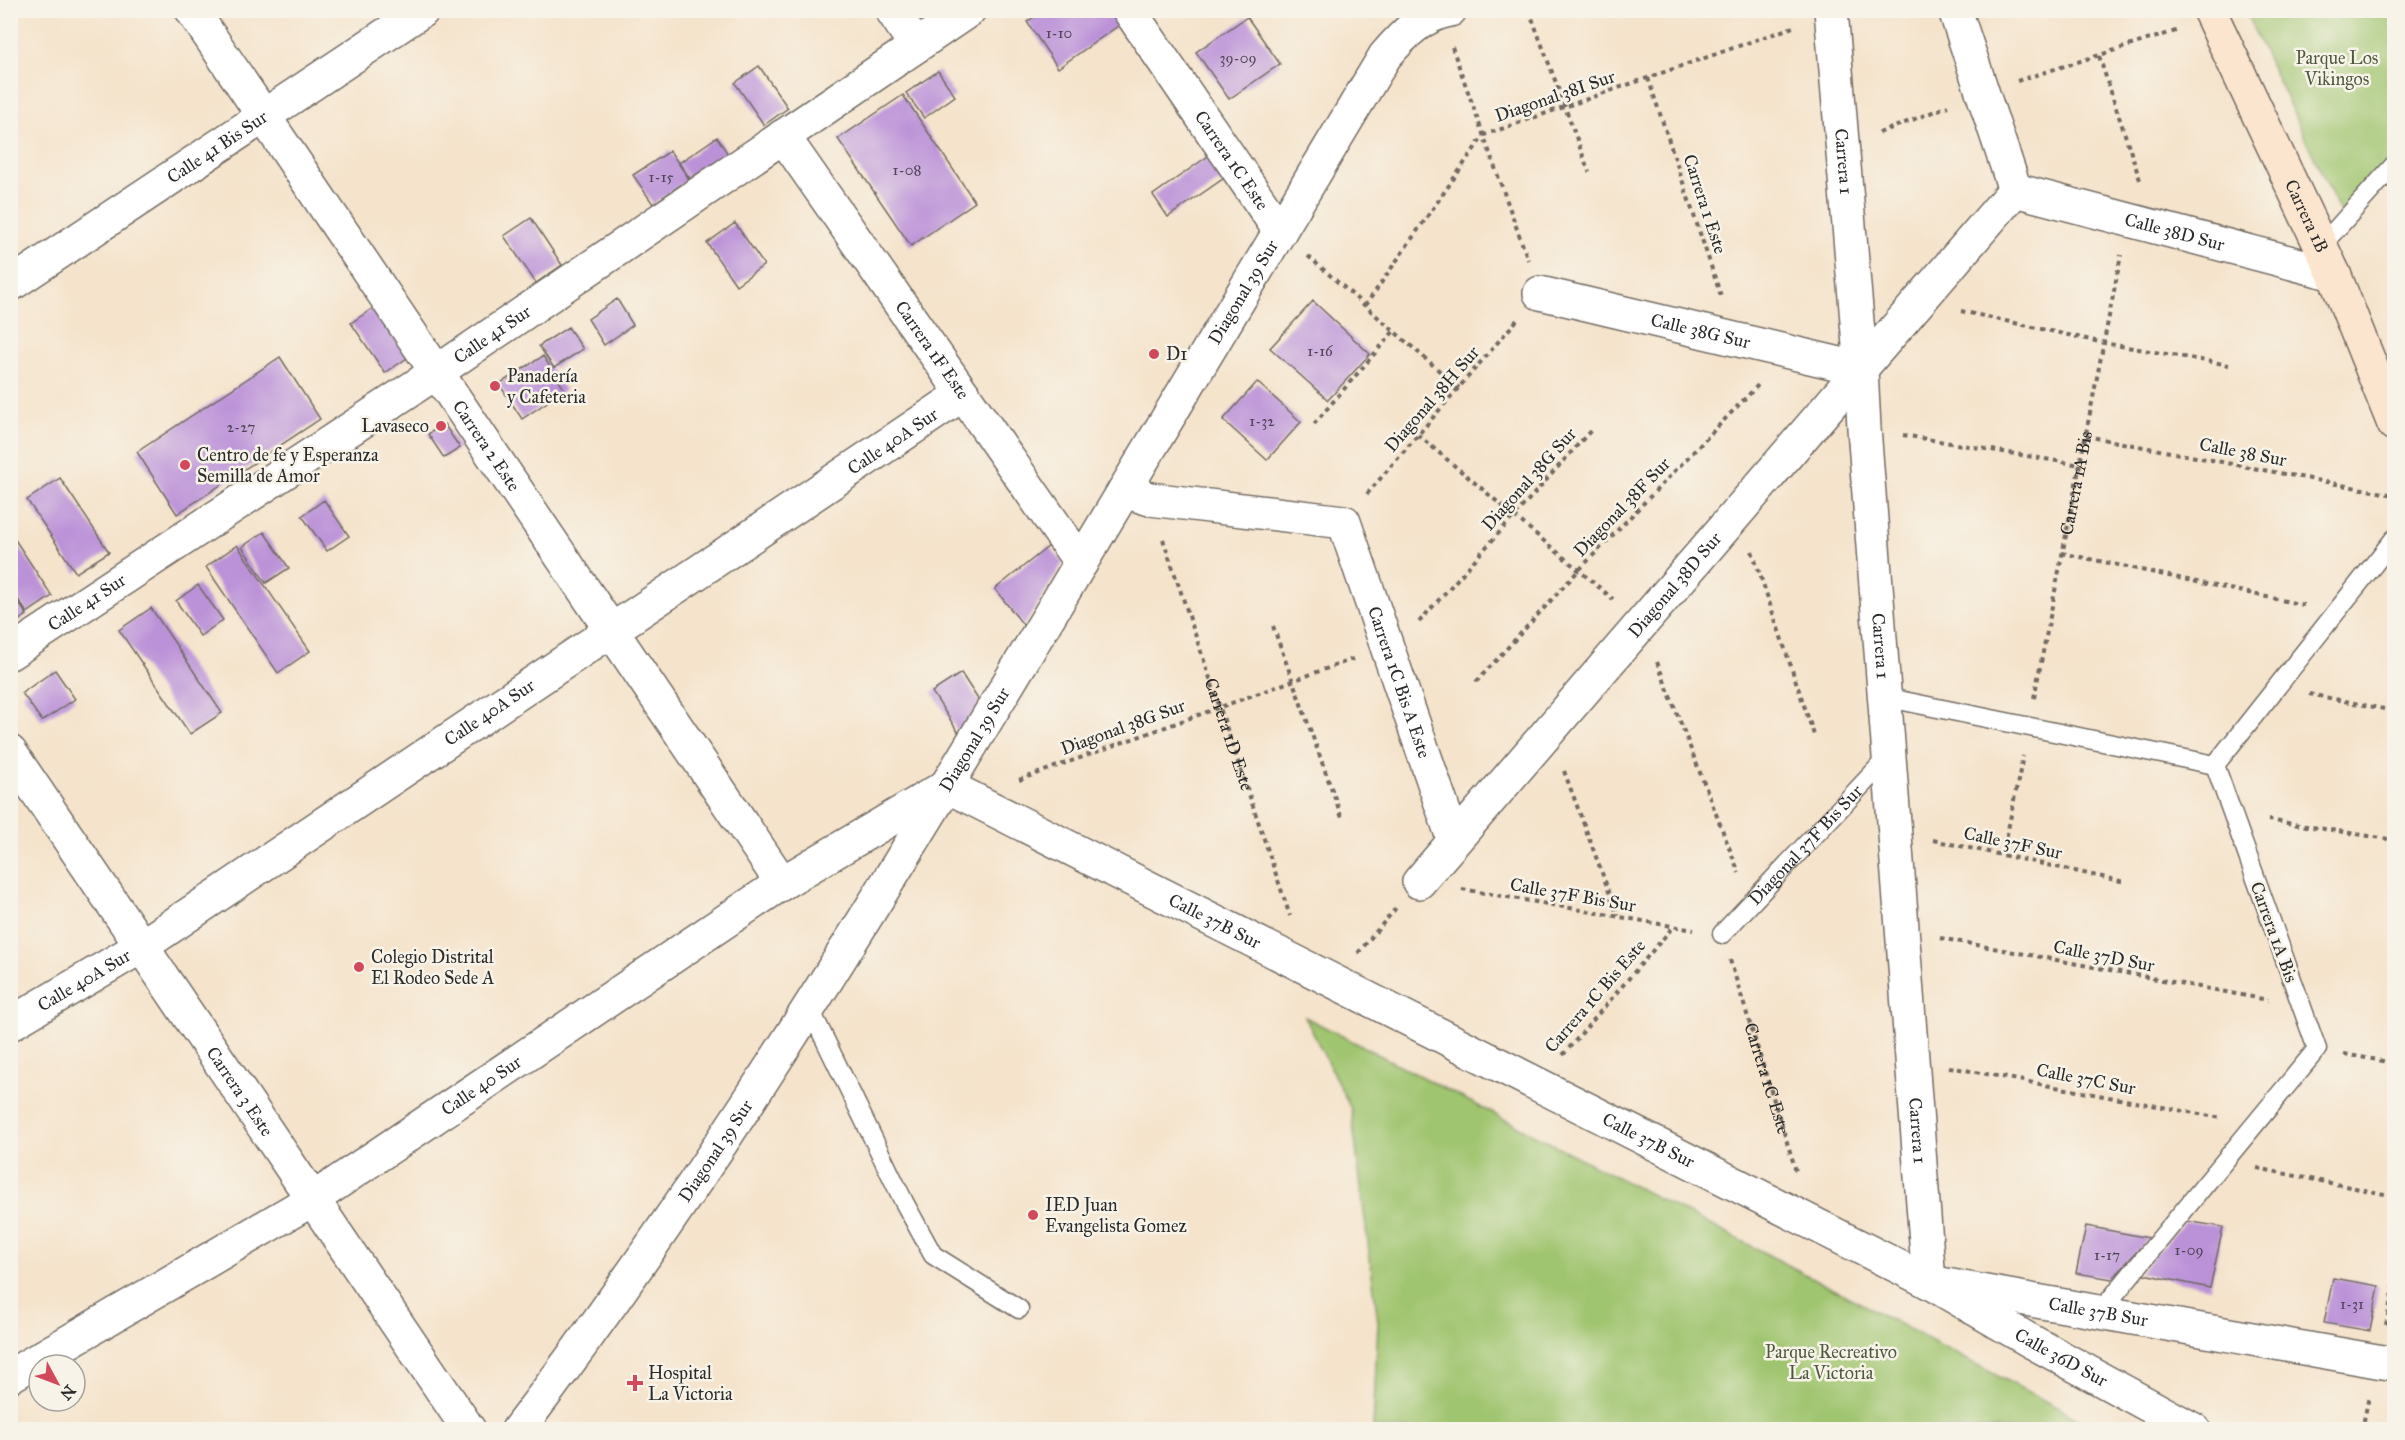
<svg xmlns="http://www.w3.org/2000/svg" width="2405" height="1440" viewBox="0 0 2405 1440" font-family="'IM FELL Great Primer',serif">
  <style>
    .green { fill: #a0c56f; stroke: #66784d; stroke-width: 1.5 }
    .building { fill: #bb92d8 }
    .lines { fill: none; stroke-linecap: round; stroke-linejoin: round }
    .service-casing { stroke: #726b63; stroke-width: 21 }
    .minor-casing { stroke: #726b63; stroke-width: 36 }
    .tertiary-casing { stroke: #726b63; stroke-width: 36 }
    .secondary-casing { stroke: #726b63; stroke-width: 36 }
    .path { stroke: #726b63; stroke-width: 4; stroke-dasharray: 4.5 4.5; stroke-linecap: butt }
    .service { stroke: #fff; stroke-width: 18 }
    .minor { stroke: #fff; stroke-width: 33 }
    .tertiary { stroke: #fff; stroke-width: 33 }
    .secondary { stroke: #fce5cf; stroke-width: 33 }
    .poi-dot { fill: #d1495b; stroke: #f7f3e8; stroke-width: 2 }
    .labels { text-anchor: middle; stroke-width: 5; stroke-linejoin: round; paint-order: stroke }
    .number-label { font-size: 15px; fill: #4f4556 }
    .park-label { font-size: 18px; fill: #4e593f; stroke: #f7f3e8 }
    .street-label { font-size: 18px; fill: #2b2b2b; stroke: #f7f3e8 }
    .poi-label { font-size: 18px; fill: #2b2b2b; stroke: #f7f3e8; text-anchor: start }
  </style>
  <rect width="100%" height="100%" fill="#f7f3e8"/>
  <filter id="ink" filterUnits="userSpaceOnUse"><feTurbulence type="fractalNoise" baseFrequency=".0167" numOctaves="2"/><feDisplacementMap in="SourceGraphic" scale="12" xChannelSelector="R" yChannelSelector="G"/><feConvolveMatrix kernelMatrix="1 2 1 2 8 2 1 2 1" color-interpolation-filters="sRGB"/></filter>
  <filter id="wash" filterUnits="userSpaceOnUse"><feTurbulence type="fractalNoise" baseFrequency=".008" numOctaves="4" result="noise"/><feDisplacementMap in="SourceGraphic" scale="24" xChannelSelector="R" yChannelSelector="G"/><feGaussianBlur stdDeviation="1.35" result="paint"/><feColorMatrix in="noise" values="0 0 0 0 0 0 0 0 0 0 0 0 0 0 0 0 0 1.4 0 .05"/><feComposite in="paint" operator="in"/></filter>
  <g filter="url(#wash)">
    <rect width="100%" height="100%" fill="#f5e3cb"/>
    <path class="green" d="M 2245,11 L 2394,11 L 2394,160 L 2341,214 Z
      M 1305,1017 L 1786,1264 L 2098,1429 L 1373,1429 L 1378,1322 L 1351,1109 Z"/>
    <g id="blocks">
      <path class="building" d="M 1044,10 L 1118,10 L 1125,21 L 1058,68 L 1027,22 Z
        M 1247,17 L 1280,64 L 1229,99 L 1196,52 Z
        M 759,66 L 788,108 L 764,125 L 735,83 Z
        M 938,71 L 955,96 L 924,118 L 906,93 Z
        M 903,95 L 975,202 L 911,246 L 838,139 Z
        M 717,137 L 728,154 L 690,179 L 679,163 Z
        M 670,151 L 689,179 L 653,204 L 633,175 Z
        M 1211,154 L 1227,176 L 1168,217 L 1153,195 Z
        M 531,218 L 562,265 L 536,283 L 504,236 Z
        M 735,223 L 764,265 L 736,285 L 707,243 Z
        M 617,299 L 633,325 L 604,345 L 588,319 Z
        M 1313,301 L 1370,354 L 1328,400 L 1270,348 Z
        M 379,304 L 409,348 L 407,358 L 385,373 L 351,323 Z
        M 568,327 L 583,349 L 554,368 L 539,346 Z
        M 543,356 L 565,390 L 522,419 L 499,384 Z
        M 280,357 L 320,419 L 177,514 L 137,452 Z
        M 1257,382 L 1301,422 L 1267,460 L 1223,420 Z
        M 444,424 L 460,448 L 444,458 L 428,434 Z
        M 60,478 L 109,552 L 76,573 L 27,500 Z
        M 324,500 L 349,536 L 327,551 L 302,516 Z
        M 10,532 L 52,596 L 27,613 L 10,587 Z
        M 264,532 L 289,568 L 266,583 L 242,547 Z
        M 237,545 L 310,651 L 278,673 L 206,567 Z
        M 1049,546 L 1063,563 L 1024,626 L 995,589 Z
        M 198,585 L 223,620 L 200,636 L 176,601 Z
        M 10,590 L 27,615 L 10,626 Z
        M 151,608 L 222,713 L 190,734 L 119,630 Z
        M 55,670 L 75,699 L 42,721 L 22,693 Z
        M 961,673 L 983,707 L 962,738 L 932,692 Z
        M 2186,1221 L 2223,1227 L 2210,1288 L 2139,1273 Z
        M 2086,1226 L 2149,1238 L 2112,1279 L 2076,1273 Z
        M 2333,1278 L 2379,1286 L 2370,1331 L 2324,1323 Z"/>
    </g>
  </g>
  <g filter="url(#ink)">
    <use href="#blocks" fill-opacity="0" stroke="#726b63" stroke-width="1.5"/>
    <g class="lines">
      <g class="service-casing">
        <g id="service">
          <path d="M 2321,246 L 2394,165"/>
          <path d="M 1884,697 L 2215,765"/>
          <path id="s4" d="M 1722,934 L 1889,756"/>
          <path d="M 809,1007 L 904,1202 L 933,1255 L 1019,1309"/>
          <path d="M 2100,1312 L 2317,1049 L 2215,765 L 2394,539"/>
        </g>
      </g>
      <g class="minor-casing">
        <g id="minor">
          <path d="M 892,10 L 916,46"/>
          <path id="s5" d="M 1129,10 L 1280,231"/>
          <path id="s6" d="M 1831,10 L 1861,369 L 1864,428 L 1929,1282 L 2027,1339 L 2194,1430"/>
          <path d="M 1955,10 L 2015,190"/>
          <path id="s7" d="M 783,136 L 1081,563"/>
          <path id="s8" d="M 2015,190 L 2334,274"/>
          <path id="s9" d="M 10,285 L 423,10"/>
          <path id="s10" d="M 1540,293 L 1861,369"/>
          <path id="s11" d="M 1124,491 L 1150,499 L 1344,522 L 1454,841"/>
          <path id="s12" d="M 10,653 L 437,372 L 969,10"/>
          <path id="s13" d="M 10,752 L 469,1430"/>
          <path id="s14" d="M 1419,882 L 2015,190"/>
          <path id="s15" d="M 10,1024 L 142,946 L 963,394"/>
        </g>
      </g>
      <g class="tertiary-casing">
        <g id="tertiary">
          <path id="s16" d="M 192,10 L 782,883"/>
          <path id="s17" d="M 947,786 L 1929,1282 L 2394,1364"/>
          <path id="s18" d="M 10,1376 L 313,1199 L 782,883 L 943,788"/>
          <path id="s19" d="M 518,1430 C 706,1183 868,917 1028,651 C 1147,452 1266,254 1385,56 C 1403,35 1422,15 1450,10"/>
        </g>
      </g>
      <g class="secondary-casing">
        <g id="secondary">
          <path id="s20" d="M 2209,10 L 2334,274 L 2394,424"/>
        </g>
      </g>
      <g class="path">
        <path d="M 1529,10 L 1589,172"/>
        <path d="M 1452,47 L 1528,260"/>
        <path d="M 2099,56 L 2141,183"/>
        <path d="M 1648,78 L 1722,299"/>
        <path d="M 2017,81 L 2179,30"/>
        <path d="M 1879,133 L 1948,106"/>
        <path d="M 1308,256 L 1459,388"/>
        <path d="M 1365,306 L 1484,135 L 1796,26"/>
        <path d="M 1961,311 L 2104,343 L 2229,365"/>
        <path d="M 1314,424 L 1394,331"/>
        <path d="M 1418,435 L 1613,599"/>
        <path d="M 1903,435 L 2080,465"/>
        <path d="M 2086,436 L 2394,495"/>
        <path d="M 1367,494 L 1517,320"/>
        <path id="s1" d="M 1163,539 L 1290,916"/>
        <path d="M 1752,551 L 1814,735"/>
        <path d="M 2062,553 L 2304,605"/>
        <path d="M 1419,622 L 1592,429"/>
        <path d="M 1273,626 L 1342,818"/>
        <path d="M 1657,662 L 1739,873"/>
        <path d="M 1476,682 L 1579,570 L 1760,383"/>
        <path d="M 2309,694 L 2394,711"/>
        <path id="s2" d="M 2034,698 L 2121,255"/>
        <path d="M 1564,771 L 1618,916"/>
        <path d="M 1019,780 L 1353,659"/>
        <path d="M 2268,820 L 2394,840"/>
        <path d="M 1933,840 L 2125,882"/>
        <path d="M 2003,854 L 2023,756"/>
        <path d="M 1462,889 L 1694,930"/>
        <path d="M 1940,938 L 2268,1000"/>
        <path d="M 1358,953 L 1396,908"/>
        <path id="s3" d="M 1730,960 L 1797,1174"/>
        <path d="M 2344,1054 L 2394,1063"/>
        <path d="M 1563,1055 L 1673,927"/>
        <path d="M 1949,1067 L 2221,1118"/>
        <path d="M 2257,1168 L 2394,1196"/>
        <path d="M 2386,1325 L 2394,1285"/>
        <path d="M 2362,1430 L 2369,1396"/>
      </g>
      <use href="#service" class="service"/>
      <use href="#minor" class="minor"/>
      <use href="#tertiary" class="tertiary"/>
      <use href="#secondary" class="secondary"/>
    </g>
  </g>
  <g class="poi-dot">
    <circle cx="1154" cy="354" r="6"/>
    <circle cx="495" cy="386" r="6"/>
    <circle cx="441" cy="426" r="6"/>
    <circle cx="185" cy="465" r="6"/>
    <circle cx="359" cy="967" r="6"/>
    <circle cx="1033" cy="1215" r="6"/>
    <path d="M632 1374h6v6h6v6h-6v6h-6v-6h-6v-6h6z"/>
  </g>
  <g class="labels">
    <g class="number-label">
      <text x="1059" y="38">1-10</text>
      <text x="1238" y="63">39-09</text>
      <text x="907" y="175">1-08</text>
      <text x="661" y="182">1-15</text>
      <text x="1320" y="356">1-16</text>
      <text x="1262" y="426">1-32</text>
      <text x="241" y="432">2-27</text>
      <text x="2189" y="1255">1-09</text>
      <text x="2107" y="1260">1-17</text>
      <text x="2352" y="1309">1-31</text>
    </g>
    <g class="park-label">
      <text x="2337" y="64">Parque Los<tspan x="2337" dy="21">Vikingos</tspan></text>
      <text x="1831" y="1358">Parque Recreativo<tspan x="1831" dy="21">La Victoria</tspan></text>
    </g>
    <g class="street-label">
      <text transform="translate(1555 96) rotate(-19)" y="6">Diagonal 38I Sur</text>
      <text dy="6" stroke="none"><textPath href="#s9" startOffset="249">Calle 41 Bis Sur</textPath></text>
      <text dy="6" stroke="none"><textPath href="#s5" startOffset="182">Carrera 1C Este</textPath></text>
      <text dy="6" stroke="none"><textPath href="#s6" startOffset="152">Carrera 1</textPath></text>
      <text transform="translate(1705 204) rotate(72)" y="6">Carrera 1 Este</text>
      <text dy="6" stroke="none"><textPath href="#s20" startOffset="228">Carrera 1B</textPath></text>
      <text dy="6" stroke="none"><textPath href="#s8" startOffset="165">Calle 38D Sur</textPath></text>
      <text dy="6" stroke="none"><textPath href="#s19" startOffset="1350">Diagonal 39 Sur</textPath></text>
      <text dy="6" stroke="none"><textPath href="#s10" startOffset="165">Calle 38G Sur</textPath></text>
      <text dy="6" stroke="none"><textPath href="#s12" startOffset="578">Calle 41 Sur</textPath></text>
      <text dy="6" stroke="none"><textPath href="#s7" startOffset="261">Carrera 1F Este</textPath></text>
      <text transform="translate(1432 399) rotate(-49)" y="6">Diagonal 38H Sur</text>
      <text dy="6" stroke="none"><textPath href="#s15" startOffset="1058">Calle 40A Sur</textPath></text>
      <text dy="6" stroke="none"><textPath href="#s16" startOffset="526">Carrera 2 Este</textPath></text>
      <text transform="translate(2243 452) rotate(11)" y="6">Calle 38 Sur</text>
      <text transform="translate(1529 479) rotate(-48)" y="6">Diagonal 38G Sur</text>
      <text dy="6" stroke="none"><textPath href="#s2" startOffset="219">Carrera 1A Bis</textPath></text>
      <text transform="translate(1622 507) rotate(-46)" y="6">Diagonal 38F Sur</text>
      <text dy="6" stroke="none"><textPath href="#s14" startOffset="392">Diagonal 38D Sur</textPath></text>
      <text dy="6" stroke="none"><textPath href="#s12" startOffset="92">Calle 41 Sur</textPath></text>
      <text dy="6" stroke="none"><textPath href="#s6" startOffset="638">Carrera 1</textPath></text>
      <text dy="6" stroke="none"><textPath href="#s11" startOffset="392">Carrera 1C Bis A Este</textPath></text>
      <text dy="6" stroke="none"><textPath href="#s15" startOffset="572">Calle 40A Sur</textPath></text>
      <text transform="translate(1123 727) rotate(-20)" y="6">Diagonal 38G Sur</text>
      <text dy="6" stroke="none"><textPath href="#s1" startOffset="206">Carrera 1D Este</textPath></text>
      <text dy="6" stroke="none"><textPath href="#s19" startOffset="828">Diagonal 39 Sur</textPath></text>
      <text transform="translate(2013 843) rotate(12)" y="6">Calle 37F Sur</text>
      <text dy="6" stroke="none"><textPath href="#s4" startOffset="122">Diagonal 37F Bis Sur</textPath></text>
      <text transform="translate(1573 895) rotate(10)" y="6">Calle 37F Bis Sur</text>
      <text dy="6" stroke="none"><textPath href="#s17" startOffset="300">Calle 37B Sur</textPath></text>
      <text transform="translate(2274 932) rotate(70)" y="6">Carrera 1A Bis</text>
      <text transform="translate(2104 956) rotate(11)" y="6">Calle 37D Sur</text>
      <text dy="6" stroke="none"><textPath href="#s15" startOffset="86">Calle 40A Sur</textPath></text>
      <text transform="translate(1595 996) rotate(-49)" y="6">Carrera 1C Bis Este</text>
      <text dy="6" stroke="none"><textPath href="#s3" startOffset="124">Carrera 1C Este</textPath></text>
      <text transform="translate(2086 1079) rotate(11)" y="6">Calle 37C Sur</text>
      <text dy="6" stroke="none"><textPath href="#s18" startOffset="554">Calle 40 Sur</textPath></text>
      <text dy="6" stroke="none"><textPath href="#s13" startOffset="410">Carrera 3 Este</textPath></text>
      <text dy="6" stroke="none"><textPath href="#s6" startOffset="1124">Carrera 1</textPath></text>
      <text dy="6" stroke="none"><textPath href="#s17" startOffset="786">Calle 37B Sur</textPath></text>
      <text dy="6" stroke="none"><textPath href="#s19" startOffset="342">Diagonal 39 Sur</textPath></text>
      <text dy="6" stroke="none"><textPath href="#s17" startOffset="1272">Calle 37B Sur</textPath></text>
      <text dy="6" stroke="none"><textPath href="#s6" startOffset="1428">Calle 36D Sur</textPath></text>
    </g>
    <g class="poi-label">
      <text x="1166" y="360">D1</text>
      <text x="507" y="382">Panadería<tspan x="507" dy="21">y Cafeteria</tspan></text>
      <text x="429" y="432" text-anchor="end">Lavaseco</text>
      <text x="197" y="461">Centro de fe y Esperanza<tspan x="197" dy="21">Semilla de Amor</tspan></text>
      <text x="371" y="963">Colegio Distrital<tspan x="371" dy="21">El Rodeo Sede A</tspan></text>
      <text x="1045" y="1211">IED Juan<tspan x="1045" dy="21">Evangelista Gomez</tspan></text>
      <text x="648" y="1379">Hospital<tspan x="648" dy="21">La Victoria</tspan></text>
    </g>
  </g>
  <rect width="2405" height="1440" fill="none" stroke="#f7f3e8" stroke-width="36"/>
  <g transform="translate(57 1383) rotate(131)"><circle r="28" fill="#f7f3e8" stroke="#a5a39c" stroke-width="1.5"/>
  <path d="M0-4.5L10 22L0 15L-10 22Z" fill="#d1495b"/>
  <text y="-9" font-size="16" font-weight="bold" text-anchor="middle" fill="#2b2b2b">N</text>
  </g>
</svg>
